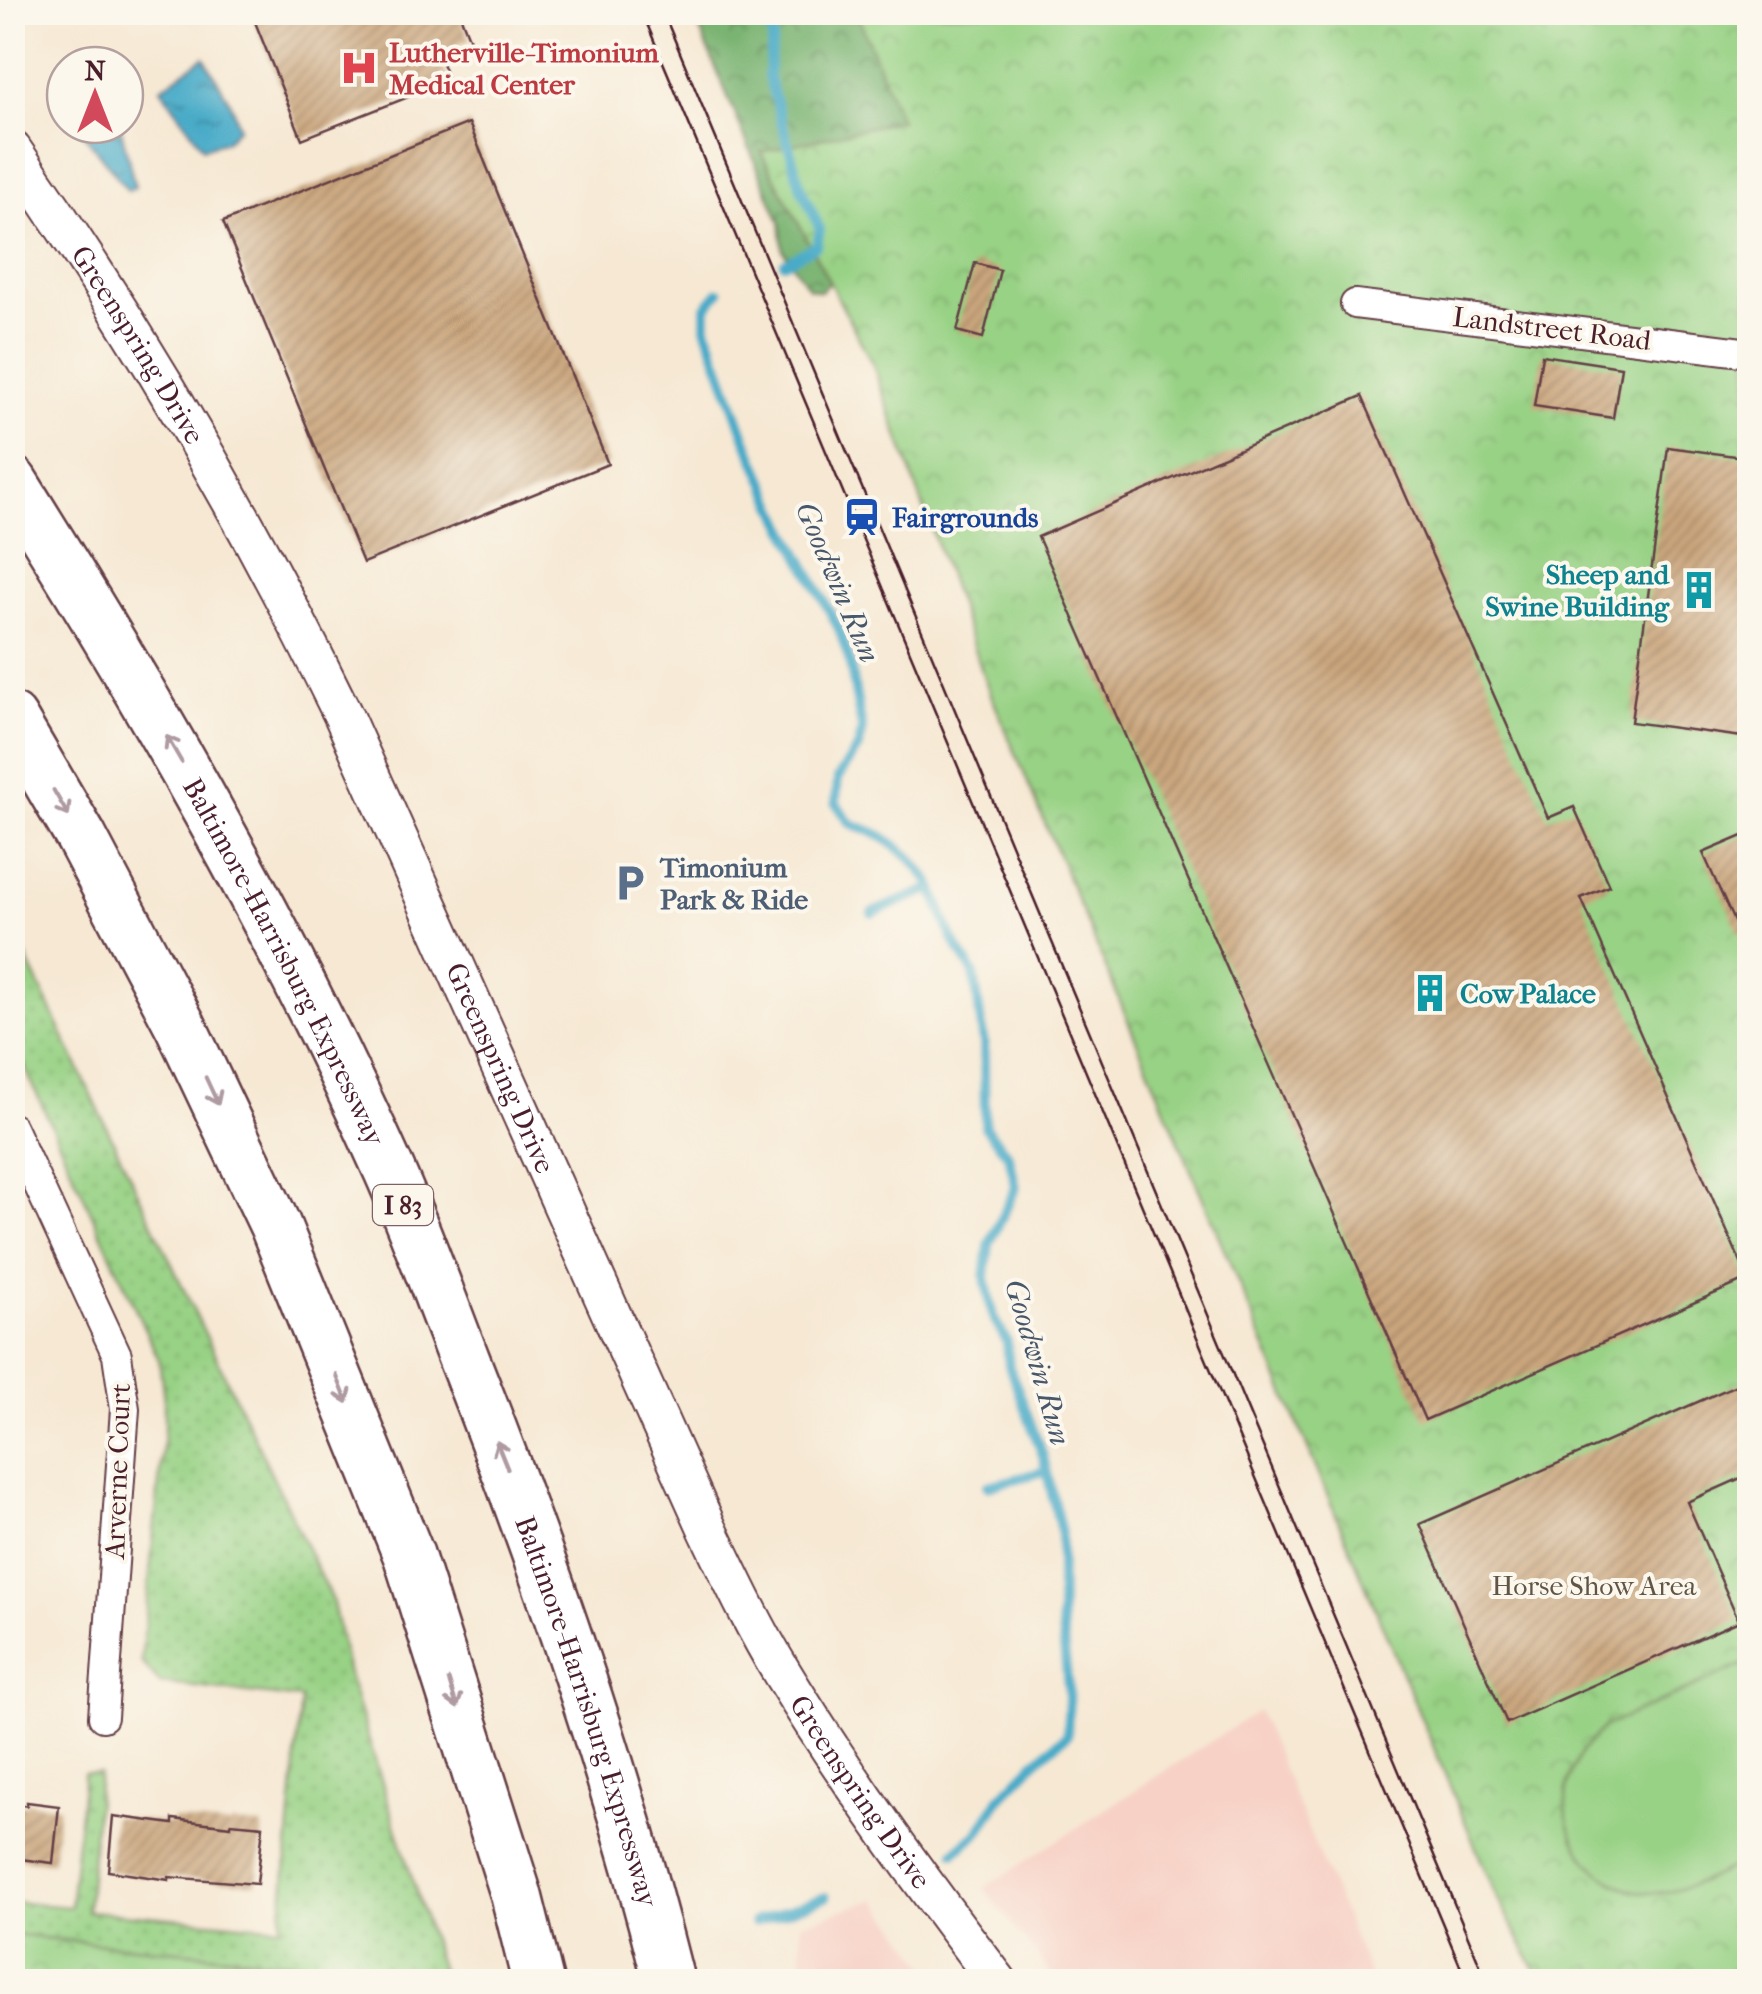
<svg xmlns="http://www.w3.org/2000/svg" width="1762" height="1994" viewBox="0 0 1762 1994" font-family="'IM FELL French Canon',serif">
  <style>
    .built { fill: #f7d1c6 }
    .grass { fill: url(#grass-dots); stroke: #717858; stroke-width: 2.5 }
    .forest { fill: url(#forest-crowns); stroke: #626a4e; stroke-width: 2.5 }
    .park { fill: url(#park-crowns); stroke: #717858; stroke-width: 2.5 }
    .pitch { fill: #98d285; stroke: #717858; stroke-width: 2.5 }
    .water { fill: url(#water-ripples); stroke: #49657a; stroke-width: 2.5 }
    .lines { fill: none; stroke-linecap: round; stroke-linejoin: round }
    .stream { stroke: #48abc8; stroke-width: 10 }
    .building { fill: url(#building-hatch) }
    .street-casing { stroke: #643d44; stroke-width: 32 }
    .secondary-casing { stroke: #643d44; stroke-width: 42 }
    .highway-casing { stroke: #643d44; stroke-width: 55 }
    .street { stroke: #fff; stroke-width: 28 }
    .secondary { stroke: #fff; stroke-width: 38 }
    .highway { stroke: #fff; stroke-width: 50 }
    .tram { stroke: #4a1f2b; stroke-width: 2.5 }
    .oneway { stroke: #ae9aa0 }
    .labels { text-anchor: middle; stroke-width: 8; stroke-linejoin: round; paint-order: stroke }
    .shield { fill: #fbf7ec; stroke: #7f6065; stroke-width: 2.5 }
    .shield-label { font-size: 25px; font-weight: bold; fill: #4a1f2b }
    .health-label { font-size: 28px; font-weight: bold; fill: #be3a42; stroke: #fbf7ec; text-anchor: start }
    .street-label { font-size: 28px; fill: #4a1f2b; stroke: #fbf7ec }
    .transit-label { font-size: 28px; font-weight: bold; fill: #164399; stroke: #fbf7ec; text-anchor: start }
    .culture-label { font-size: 28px; font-weight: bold; fill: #0d838f; stroke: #fbf7ec; text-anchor: end }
    .service-label { font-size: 28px; font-weight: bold; fill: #4e5e75; stroke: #fbf7ec; text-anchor: start }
    .park-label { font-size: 28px; fill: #615546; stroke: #fbf7ec }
    .water-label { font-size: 30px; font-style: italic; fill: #49576a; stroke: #fbf7ec }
  </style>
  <defs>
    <pattern id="grass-dots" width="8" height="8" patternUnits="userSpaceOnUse" patternTransform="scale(2.5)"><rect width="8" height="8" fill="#98d285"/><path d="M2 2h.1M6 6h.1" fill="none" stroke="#84b473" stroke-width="1.8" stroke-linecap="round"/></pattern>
    <pattern id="forest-crowns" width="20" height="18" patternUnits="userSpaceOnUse" patternTransform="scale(2.5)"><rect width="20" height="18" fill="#7ab472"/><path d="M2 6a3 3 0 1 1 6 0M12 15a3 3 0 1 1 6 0" fill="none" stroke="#66925e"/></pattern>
    <pattern id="park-crowns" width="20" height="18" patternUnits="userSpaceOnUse" patternTransform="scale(2.5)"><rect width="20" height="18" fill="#98d285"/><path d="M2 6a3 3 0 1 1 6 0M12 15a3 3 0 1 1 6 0" fill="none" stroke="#84b473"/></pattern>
    <pattern id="water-ripples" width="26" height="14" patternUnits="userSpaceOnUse" patternTransform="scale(2.5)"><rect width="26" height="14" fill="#48abc8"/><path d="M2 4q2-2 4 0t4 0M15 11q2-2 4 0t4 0" fill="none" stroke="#3e8ba3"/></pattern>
    <pattern id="building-hatch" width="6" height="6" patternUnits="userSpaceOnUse" patternTransform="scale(2.5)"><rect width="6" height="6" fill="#caa67d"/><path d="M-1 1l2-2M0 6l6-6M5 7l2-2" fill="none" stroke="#a68767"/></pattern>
  </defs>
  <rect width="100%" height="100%" fill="#fbf7ec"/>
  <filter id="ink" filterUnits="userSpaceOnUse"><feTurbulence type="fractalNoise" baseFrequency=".01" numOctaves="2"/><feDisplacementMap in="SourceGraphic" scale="20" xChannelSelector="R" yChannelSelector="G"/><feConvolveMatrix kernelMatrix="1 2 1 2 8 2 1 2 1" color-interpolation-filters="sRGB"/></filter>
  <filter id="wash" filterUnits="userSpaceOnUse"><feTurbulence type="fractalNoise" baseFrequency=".0048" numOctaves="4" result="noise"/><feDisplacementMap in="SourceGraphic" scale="40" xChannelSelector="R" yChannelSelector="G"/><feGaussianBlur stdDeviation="2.25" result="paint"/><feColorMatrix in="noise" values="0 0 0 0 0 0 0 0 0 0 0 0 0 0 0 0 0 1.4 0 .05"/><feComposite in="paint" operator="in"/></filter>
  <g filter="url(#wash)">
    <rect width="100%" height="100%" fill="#f6e8d3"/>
    <path class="built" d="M 1258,1711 L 1372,1981 L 1057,1981 L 984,1888 Z
      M 876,1899 L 939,1981 L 803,1981 L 800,1924 Z"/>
    <path class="grass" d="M 13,930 L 333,1603 L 348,1674 L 443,1977 L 13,1935 L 13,1902 L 70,1907 L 84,1773 L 99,1774 L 87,1911 L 281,1927 L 301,1699 L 160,1683 L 141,1662 L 164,1432 L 164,1399 L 159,1360 L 13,1042 Z"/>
    <path class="forest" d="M 693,13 L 1048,13 L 852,258 L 821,291 L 808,288 L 783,250 L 780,222 Z"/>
    <path class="park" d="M 857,13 L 1749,13 L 1749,1981 L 1542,1981 L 1497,1898 L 986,683 L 873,365 L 761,152 L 900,120 Z
      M 12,1935 L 443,1977 L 480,1981 L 13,1981 Z"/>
    <path class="pitch" d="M 1749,1662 L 1749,1859 C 1720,1872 1689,1892 1656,1893 C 1610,1895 1567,1852 1566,1806 C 1565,1773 1582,1746 1606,1726 Z"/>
    <path class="water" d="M 204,57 L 230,102 L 239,127 L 226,141 L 203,148 L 161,88 Z
      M 77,125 L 120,125 L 135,187 L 128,191 Z"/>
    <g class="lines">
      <path class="stream" d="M 752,12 L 773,36 L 768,75 L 801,188 L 820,229 L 817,245 L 784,263
        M 719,292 L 706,307 L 706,327 L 746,439 L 782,521 L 839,629 L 849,659 L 862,728 L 859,746 L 838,778 L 836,803 L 850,823 L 882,836 L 910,857 L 930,882 L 952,938 L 974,974 L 984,1044 L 985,1127 L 1009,1156 L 1016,1187 L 989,1245 L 985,1277 L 993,1317 L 1007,1342 L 1009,1366 L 1043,1456 L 1061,1532 L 1061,1618 L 1069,1697 L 1067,1735 L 1034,1763 L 999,1799 L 979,1832 L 955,1852
        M 872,913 L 933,888
        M 988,1486 L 1046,1471
        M 754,1922 L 826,1897
        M 357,1982 L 383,1978 L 417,1982"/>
    </g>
    <g id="blocks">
      <path class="building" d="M 251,12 L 459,12 L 470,40 L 438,53 L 449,81 L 302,139 Z
        M 469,123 L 608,464 L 363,563 L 223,222 Z
        M 975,263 L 1000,270 L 983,338 L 957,331 Z
        M 1542,355 L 1621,367 L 1613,418 L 1534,406 Z
        M 1362,396 L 1548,818 L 1574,807 L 1609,886 L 1581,898 L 1748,1279 L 1425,1420 L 1038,537 Z
        M 1668,447 L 1750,458 L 1750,738 L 1631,722 Z
        M 1750,833 L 1750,957 L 1703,853 Z
        M 1750,1379 L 1750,1474 L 1687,1502 L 1739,1621 L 1507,1723 L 1420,1524 Z
        M 27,1802 L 59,1806 L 53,1863 L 12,1858 L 12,1803 L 27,1806 Z
        M 113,1816 L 173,1824 L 173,1819 L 231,1826 L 231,1823 L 263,1826 L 257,1884 L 169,1877 L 169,1880 L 108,1871 Z"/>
    </g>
  </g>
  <g filter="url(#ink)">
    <use href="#blocks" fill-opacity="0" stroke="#643d44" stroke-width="2.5"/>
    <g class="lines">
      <g class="street-casing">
        <path id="street" d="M 1355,304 L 1750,353
          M 12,1128 L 117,1355 L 125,1409 L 103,1717"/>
      </g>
      <g class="secondary-casing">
        <g id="secondary">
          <path id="s1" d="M 12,150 C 138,330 247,518 343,715 L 708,1530 C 731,1578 754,1627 782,1673 C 847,1780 922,1883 998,1982"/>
        </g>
      </g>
      <g class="highway-casing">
        <g id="highway">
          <path id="s2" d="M 12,482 C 151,703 282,931 389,1170 C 417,1233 440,1298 465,1362 C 545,1564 616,1770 669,1982"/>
          <path d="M 12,719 L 81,837 L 180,1025 L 275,1225 L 409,1556 L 516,1894 L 538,1982"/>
        </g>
      </g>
      <use href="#street" class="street"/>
      <use href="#secondary" class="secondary"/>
      <use href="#highway" class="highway"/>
      <path class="tram" d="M 642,12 L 1467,1982
        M 663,12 L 1487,1982"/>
    </g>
    <defs><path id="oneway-shaft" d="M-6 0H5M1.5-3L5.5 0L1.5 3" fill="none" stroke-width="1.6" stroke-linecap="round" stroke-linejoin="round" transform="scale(2.5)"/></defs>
    <g class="oneway">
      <use href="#oneway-shaft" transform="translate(174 749) rotate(-120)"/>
      <use href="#oneway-shaft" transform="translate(61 803) rotate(60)"/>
      <use href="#oneway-shaft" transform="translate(212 1091) rotate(65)"/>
      <use href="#oneway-shaft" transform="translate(342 1389) rotate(68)"/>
      <use href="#oneway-shaft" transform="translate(502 1455) rotate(-112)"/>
      <use href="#oneway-shaft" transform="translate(453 1694) rotate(73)"/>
    </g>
  </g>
  <defs>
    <g id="hospital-bare" transform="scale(3)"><path d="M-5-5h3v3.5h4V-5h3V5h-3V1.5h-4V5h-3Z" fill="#e0444e" stroke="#fbf7ec" stroke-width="2.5" paint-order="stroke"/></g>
    <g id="station-bare" transform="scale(3)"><path d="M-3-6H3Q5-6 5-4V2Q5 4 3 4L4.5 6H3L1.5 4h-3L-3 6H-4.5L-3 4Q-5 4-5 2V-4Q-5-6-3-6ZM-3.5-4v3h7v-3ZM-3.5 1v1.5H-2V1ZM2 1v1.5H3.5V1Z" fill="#1a4fb4" stroke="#fbf7ec" stroke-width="2.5" paint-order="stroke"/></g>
    <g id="building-bare" transform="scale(3)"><path d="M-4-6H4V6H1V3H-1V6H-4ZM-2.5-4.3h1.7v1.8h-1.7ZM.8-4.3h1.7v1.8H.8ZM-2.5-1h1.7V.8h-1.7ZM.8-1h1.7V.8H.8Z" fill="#0f9aa8" stroke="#fbf7ec" stroke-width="2.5" paint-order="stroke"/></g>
    <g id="parking-bare" transform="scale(3)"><path d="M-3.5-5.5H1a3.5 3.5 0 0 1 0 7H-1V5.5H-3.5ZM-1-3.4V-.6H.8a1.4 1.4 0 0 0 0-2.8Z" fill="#5c6f8a" stroke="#fbf7ec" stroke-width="2.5" paint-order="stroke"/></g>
  </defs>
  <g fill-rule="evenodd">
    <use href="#hospital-bare" x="359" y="68"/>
    <use href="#station-bare" x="862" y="517"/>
    <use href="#building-bare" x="1699" y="590"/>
    <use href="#parking-bare" x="630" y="883"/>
    <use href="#building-bare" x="1430" y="993"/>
  </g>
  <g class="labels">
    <rect class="shield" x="373" y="1185" width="60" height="40" rx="8"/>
    <g class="shield-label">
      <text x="403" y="1214">I 83</text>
    </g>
    <g class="health-label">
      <text x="389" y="62">Lutherville-Timonium<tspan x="389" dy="32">Medical Center</tspan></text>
    </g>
    <g class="street-label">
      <text transform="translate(1552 328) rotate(7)" y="10">Landstreet Road</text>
      <text dy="10" stroke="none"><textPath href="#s1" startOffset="232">Greenspring Drive</textPath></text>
      <text dy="10" stroke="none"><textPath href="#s2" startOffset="552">Baltimore-Harrisburg Expressway</textPath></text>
      <text dy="10" stroke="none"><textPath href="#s1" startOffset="1042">Greenspring Drive</textPath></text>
      <text transform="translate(117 1471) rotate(-88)" y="10">Arverne Court</text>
      <text dy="10" stroke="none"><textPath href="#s2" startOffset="1362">Baltimore-Harrisburg Expressway</textPath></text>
      <text dy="10" stroke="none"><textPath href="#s1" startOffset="1852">Greenspring Drive</textPath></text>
    </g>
    <g class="transit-label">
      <text x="892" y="527">Fairgrounds</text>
    </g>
    <g class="culture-label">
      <text x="1669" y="584">Sheep and<tspan x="1669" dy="32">Swine Building</tspan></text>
      <text x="1460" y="1003" text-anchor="start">Cow Palace</text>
    </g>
    <g class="service-label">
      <text x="660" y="877">Timonium<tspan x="660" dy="32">Park &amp; Ride</tspan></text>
    </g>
    <g class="park-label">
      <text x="1594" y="1595">Horse Show Area</text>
    </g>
    <g class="water-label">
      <text transform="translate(838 582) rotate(67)" y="10">Goodwin Run</text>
      <text transform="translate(1038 1362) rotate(74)" y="10">Goodwin Run</text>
    </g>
  </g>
  <rect width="1762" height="1994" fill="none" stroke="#fbf7ec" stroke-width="50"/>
  <g transform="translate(95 95)"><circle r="48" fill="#fbf7ec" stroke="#b4a19f" stroke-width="2.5"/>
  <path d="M0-8L18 38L0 25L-18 38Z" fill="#d1495b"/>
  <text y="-15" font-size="28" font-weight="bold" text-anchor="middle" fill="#4a1f2b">N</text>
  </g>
</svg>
